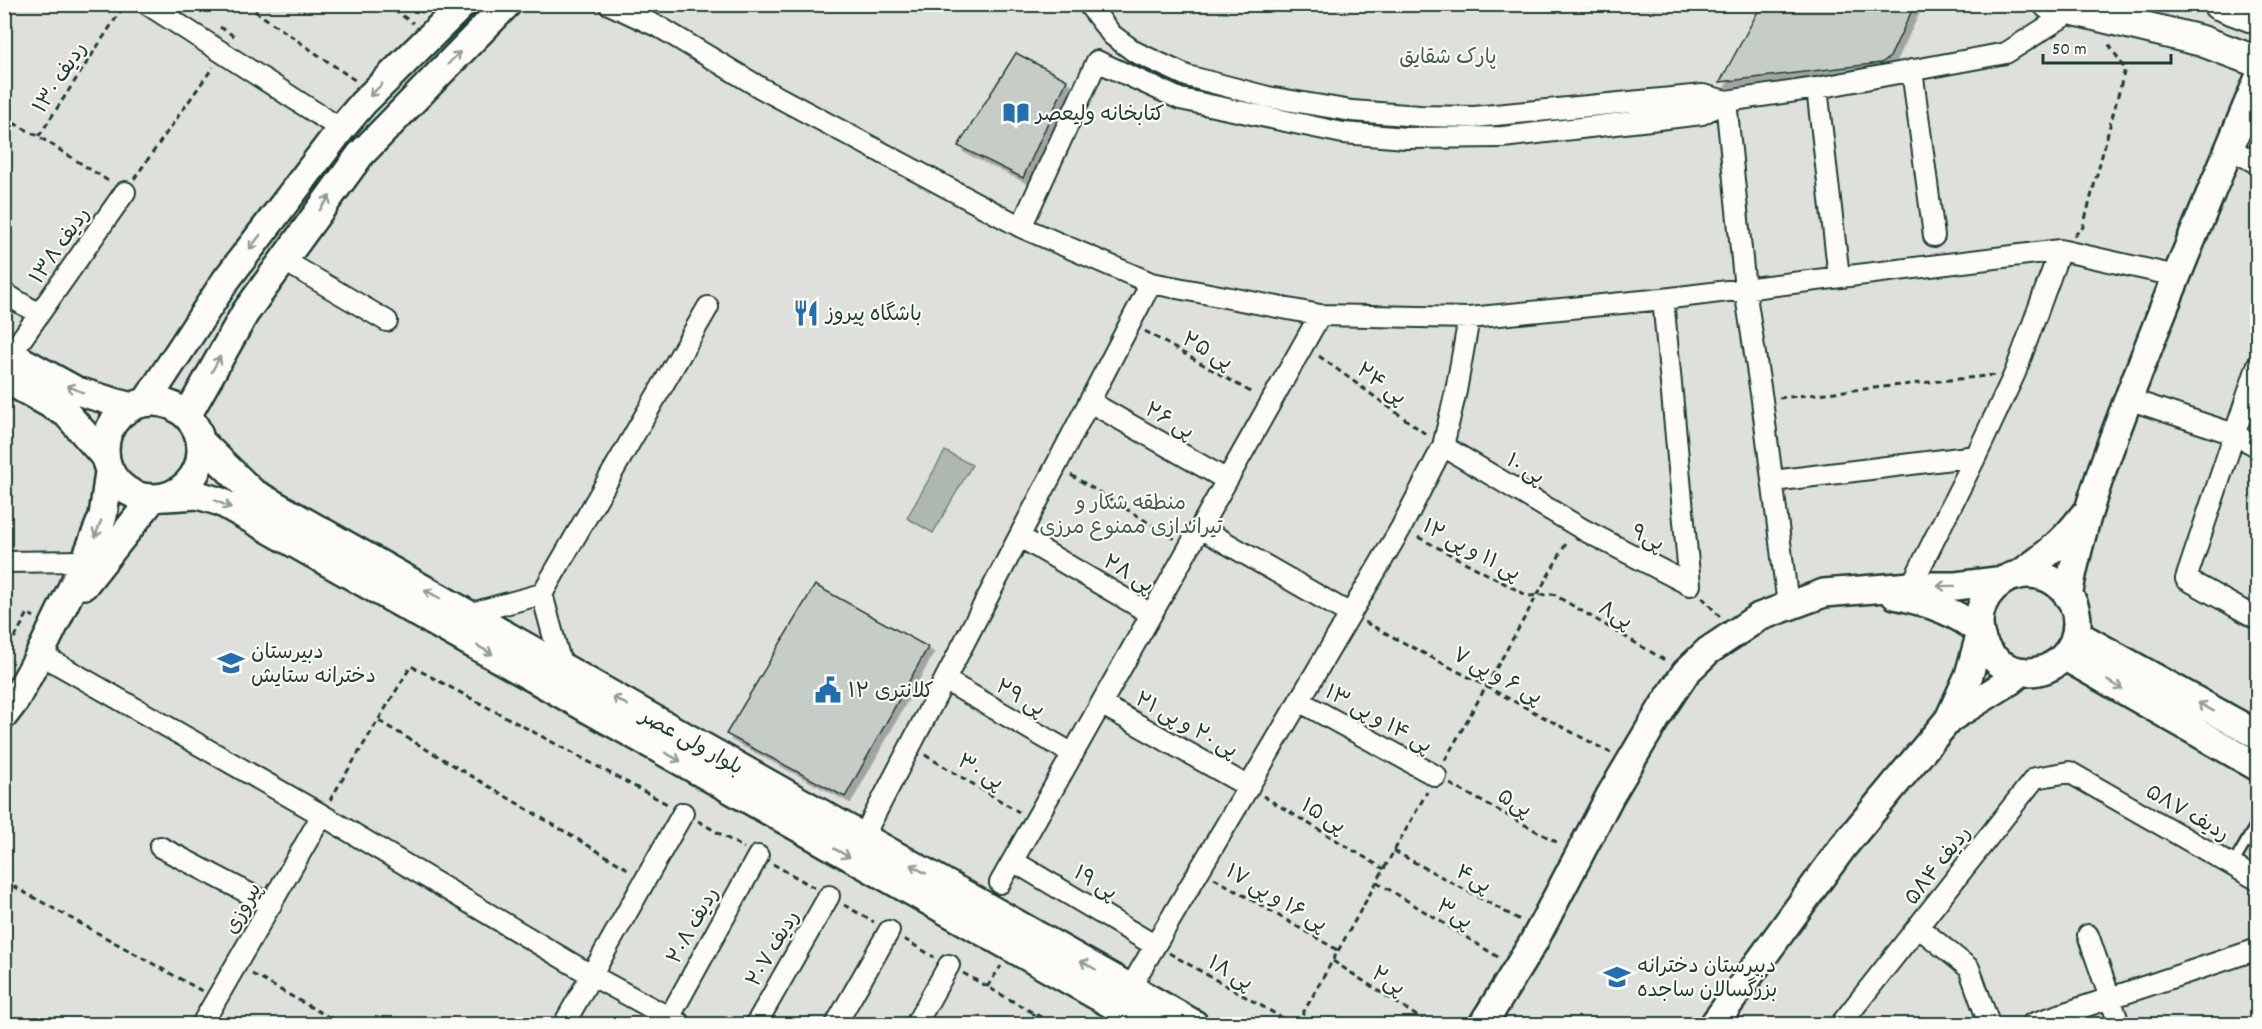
<svg xmlns="http://www.w3.org/2000/svg" width="2262" height="1029" viewBox="0 0 2262 1029" font-family="Dekko,'Playpen Sans Arabic',sans-serif">
  <style>
    .green { fill: #dde0db; stroke: #7e8e88; stroke-width: 1.5 }
    .water { fill: #aeb8b1; stroke: #75877f; stroke-width: 1.5 }
    .building { fill: #c6cdc7; stroke: #1f3d34; stroke-width: 1.5; filter: url(#shadow) }
    .lines { fill: none; stroke-linecap: round; stroke-linejoin: round }
    .lane-casing { stroke: #1f3d34; stroke-width: 14 }
    .street-casing { stroke: #1f3d34; stroke-width: 24 }
    .secondary-casing { stroke: #1f3d34; stroke-width: 32 }
    .primary-casing { stroke: #1f3d34; stroke-width: 34 }
    .path { stroke: #1f3d34; stroke-width: 3; stroke-dasharray: 6 4.5; stroke-linecap: butt }
    .lane { stroke: #fdfcf7; stroke-width: 9 }
    .street { stroke: #fdfcf7; stroke-width: 20 }
    .secondary { stroke: #fdfcf7; stroke-width: 27 }
    .primary { stroke: #fdfcf7; stroke-width: 30 }
    .oneway { stroke: #8e9c96 }
    .labels { text-anchor: middle; stroke-width: 4.5; stroke-linejoin: round; paint-order: stroke }
    .park-label { font-size: 21px; fill: #455e55; stroke: #fdfcf7 }
    .street-label { font-size: 21px; fill: #1f3d34; stroke: #fdfcf7 }
    .poi-label { font-size: 21px; fill: #1f3d34; stroke: #fdfcf7; text-anchor: start }
  </style>
  <defs>
    <filter id="shadow"><feDropShadow dx="5.5" dy="5.5" stdDeviation="0" flood-color="#0004"/></filter>
  </defs>
  <rect width="100%" height="100%" fill="#fdfcf7"/>
  <filter id="ink" filterUnits="userSpaceOnUse"><feTurbulence type="fractalNoise" baseFrequency=".0167" numOctaves="2"/><feDisplacementMap in="SourceGraphic" scale="12" xChannelSelector="R" yChannelSelector="G"/><feConvolveMatrix kernelMatrix="1 2 1 2 8 2 1 2 1" color-interpolation-filters="sRGB"/></filter>
  <g filter="url(#ink)">
    <path class="green" d="M 5,5 L 2257,5 L 2257,1024 L 5,1024 Z"/>
    <path class="water" d="M 945,451 L 972,465 L 933,533 L 907,518 Z"/>
    <path class="building" d="M 1762,4 L 1915,4 L 1890,57 L 1881,63 L 1720,82 Z
      M 1016,53 L 1067,80 L 1023,178 L 958,146 Z
      M 815,585 L 928,647 L 845,797 L 726,734 Z"/>
    <g class="lines">
      <g class="lane-casing">
        <path id="lane" d="M 2232,866 L 2258,821"/>
      </g>
      <g class="street-casing">
        <path id="street" d="M 147,4 L 341,129
          M 609,4 L 661,28 L 761,88 L 1021,227 L 1151,283 L 1320,315 L 1469,318 L 1663,299 L 2060,250 L 2176,276
          M 1088,4 L 1112,35 L 1135,52 L 1187,76 L 1268,97 L 1352,111 L 1420,116 L 1474,117 L 1703,95 L 1726,101 L 1817,88 L 2006,53 L 2072,11
          M 1912,70 L 1934,236
          M 1817,88 L 1839,277
          M 2229,148 L 2258,164
          M 1021,227 L 1097,61 L 1180,99 L 1343,133 L 1406,138 L 1503,137 L 1702,114 L 1726,101 L 1745,289 L 1762,400 L 1788,605
          M 283,260 L 387,321
          M 4,293 L 39,314
          M 1663,299 L 1690,585
          M 11,354 L 125,192
          M 2258,364 L 2186,579 L 2258,619
          M 2128,399 L 2234,434 L 2258,447
          M 1090,402 L 1227,480
          M 1443,446 L 1584,530 L 1690,585
          M 1773,481 L 1976,456
          M 1200,528 L 1350,614
          M 1020,537 L 1151,614
          M 4,562 L 85,561
          M 1911,586 L 1976,456 L 2015,373 L 2060,250
          M 542,594 L 562,668
          M 468,614 L 542,594 L 708,307
          M 40,654 L 322,815 L 591,975 L 681,1024
          M 945,680 L 1073,754
          M 1299,701 L 1436,776
          M 1101,704 L 1249,787
          M 863,837 L 1151,283
          M 160,847 L 271,905
          M 1013,861 L 1154,945
          M 1000,883 L 1320,315
          M 1918,927 L 1969,968 L 1989,1024
          M 2088,935 L 2119,1024
          M 1130,988 L 1401,528 L 1443,446 L 1456,391 L 1469,318
          M 669,1018 L 758,856
          M 202,1024 L 322,815
          M 564,1024 L 683,813
          M 756,1024 L 829,896
          M 836,1024 L 889,931
          M 916,1024 L 949,965
          M 1841,1024 L 2035,778 L 2069,772 L 2258,880
          M 2032,1024 L 2258,949"/>
      </g>
      <g class="secondary-casing">
        <path id="secondary" d="M 4,351 L 77,391 L 131,407
          M 4,378 L 66,413 L 105,457
          M105 450a48 48 0 1 1 96 0a48 48 0 1 1-96 0Z
          M 146,402 L 226,280 L 341,129 L 363,103 L 463,4
          M 187,416 L 245,313 L 360,155 L 507,4
          M 201,442 L 252,492 L 1194,1024
          M 166,497 L 198,495 L 221,502 L 1147,1024
          M1979 623a49 49 0 1 1 98 0a49 49 0 1 1-98 0Z
          M 2017,576 C 2044,557 2063,543 2083,516
          M 84,585 L 153,498
          M 1895,595 C 1924,601 1957,612 1979,631
          M 2068,596 C 2082,516 2112,441 2141,366 C 2178,270 2218,175 2258,80
          M 2076,634 L 2258,735
          M 2064,656 L 2258,767
          M 4,715 L 14,702 L 40,654 L 85,561 L 103,516 L 109,472
          M 1949,719 L 2010,681 L 2021,672
          M 1483,1024 L 1533,943 L 1610,796 L 1664,705 L 1686,672 L 1708,651 L 1759,617 L 1824,593 L 1911,586 L 1956,586 L 2005,580
          M 1714,1024 L 1842,848 L 1949,719 L 1969,675 L 1980,636"/>
      </g>
      <g class="primary-casing">
        <path id="primary" d="M 2049,4 L 2202,41 L 2258,62
          M 2218,4 L 2258,19"/>
      </g>
      <path class="path" d="M 385,4 L 413,23
        M 246,5 L 356,81
        M 421,13 L 427,4
        M 220,27 L 237,38
        M 4,118 L 38,136 L 110,182
        M 39,136 L 125,4
        M 134,179 L 213,67
        M 2074,236 L 2083,227 L 2125,69 L 2108,43
        M 1145,331 L 1254,394
        M 1319,356 L 1427,435
        M 1779,398 L 1996,375
        M 1071,475 L 1175,539
        M 1418,537 L 1528,596 L 1553,594 L 1668,662
        M 1702,597 L 1720,617
        M 1365,622 L 1611,753
        M 4,633 L 15,637 L 28,613 L 34,617
        M 379,721 L 631,871
        M 925,755 L 1019,812
        M 1445,760 L 1568,540
        M 1450,784 L 1560,844
        M 1263,796 L 1384,869
        M 330,800 L 411,666 L 669,805
        M 698,821 L 744,848
        M 1394,851 L 1522,921
        M 773,864 L 815,888
        M 1214,878 L 1339,951
        M 4,881 L 202,991
        M 1377,882 L 1498,957
        M 844,905 L 874,922
        M 904,939 L 934,957
        M 1169,953 L 1293,1024
        M 1333,961 L 1429,1024
        M 963,973 L 1053,1024
        M 252,974 L 341,1024
        M 987,987 L 1001,966
        M 1027,1024 L 1034,1013
        M 1297,1024 L 1427,792"/>
      <use href="#lane" class="lane"/>
      <use href="#street" class="street"/>
      <use href="#secondary" class="secondary"/>
      <use href="#primary" class="primary"/>
    </g>
    <defs><path id="oneway-shaft" d="M-6 0H5M1.5-3L5.5 0L1.5 3" fill="none" stroke-width="1.6" stroke-linecap="round" stroke-linejoin="round" transform="scale(1.5)"/></defs>
    <g class="oneway">
      <use href="#oneway-shaft" transform="translate(454 58) rotate(-46)"/>
      <use href="#oneway-shaft" transform="translate(376 90) rotate(135)"/>
      <use href="#oneway-shaft" transform="translate(325 203) rotate(-54)"/>
      <use href="#oneway-shaft" transform="translate(255 242) rotate(127)"/>
      <use href="#oneway-shaft" transform="translate(216 364) rotate(-61)"/>
      <use href="#oneway-shaft" transform="translate(75 389) rotate(-156)"/>
      <use href="#oneway-shaft" transform="translate(223 504) rotate(24)"/>
      <use href="#oneway-shaft" transform="translate(98 529) rotate(111)"/>
      <use href="#oneway-shaft" transform="translate(1946 586) rotate(179)"/>
      <use href="#oneway-shaft" transform="translate(432 594) rotate(-151)"/>
      <use href="#oneway-shaft" transform="translate(485 650) rotate(29)"/>
      <use href="#oneway-shaft" transform="translate(2115 685) rotate(30)"/>
      <use href="#oneway-shaft" transform="translate(620 701) rotate(-151)"/>
      <use href="#oneway-shaft" transform="translate(2206 707) rotate(-151)"/>
      <use href="#oneway-shaft" transform="translate(673 757) rotate(29)"/>
      <use href="#oneway-shaft" transform="translate(842 853) rotate(29)"/>
      <use href="#oneway-shaft" transform="translate(918 869) rotate(-151)"/>
      <use href="#oneway-shaft" transform="translate(1088 965) rotate(-150)"/>
    </g>
  </g>
  <defs>
    <g id="library-bare" transform="scale(2.07)"><path d="M-6-4Q-3-5.5-.7-3.5V5Q-3 3-6 4ZM6-4Q3-5.5 .7-3.5V5Q3 3 6 4Z" fill="#1f6fb2" stroke="#fdfcf7" stroke-width="2.5" paint-order="stroke"/></g>
    <g id="restaurant-bare" transform="scale(2.07)"><path d="M-5-6h1v4h1v-4h1v4h1v-4h1v5L-1.5 .5V6h-2V.5L-5-1ZM5-6V6H3V1.5H1.5Q1.5-4 5-6Z" fill="#1f6fb2" stroke="#fdfcf7" stroke-width="2.5" paint-order="stroke"/></g>
    <g id="school-bare" transform="scale(2.07)"><path d="M0-5L7-2L0 1L-7-2ZM-4 1L0 2.5L4 1V4Q0 6-4 4Z" fill="#1f6fb2" stroke="#fdfcf7" stroke-width="2.5" paint-order="stroke"/></g>
    <g id="civic-bare" transform="scale(2.07)"><path d="M-.6-6.5H3V-4.5H.6V-3L4-1V1h2V6H-6V1h2V-1L-.6-3ZM-1.2 2.5V6h2.4V2.5Z" fill="#1f6fb2" stroke="#fdfcf7" stroke-width="2.5" paint-order="stroke"/></g>
  </defs>
  <g fill-rule="evenodd">
    <use href="#library-bare" x="1016" y="113"/>
    <use href="#restaurant-bare" x="806" y="313"/>
    <use href="#school-bare" x="231" y="663"/>
    <use href="#civic-bare" x="828" y="690"/>
    <use href="#school-bare" x="1617" y="977"/>
  </g>
  <g class="labels">
    <g class="park-label">
      <text x="1448" y="63">پارک شقایق</text>
      <text x="1131" y="509">منطقه شکار و<tspan x="1131" dy="24">تیراندازی ممنوع مرزی</tspan></text>
    </g>
    <g class="street-label">
      <text transform="translate(59 77) rotate(-57)" y="7">ردیف ۱۳۰</text>
      <text transform="translate(59 245) rotate(-55)" y="7">ردیف ۱۳۸</text>
      <text transform="translate(1208 350) rotate(30)" y="7">پی ۲۵</text>
      <text transform="translate(1382 383) rotate(36)" y="7">پی ۲۴</text>
      <text transform="translate(1170 420) rotate(30)" y="7">پی ۲۶</text>
      <text transform="translate(1526 468) rotate(31)" y="7">پی ۱۰</text>
      <text transform="translate(1648 537) rotate(27)" y="7">پی۹</text>
      <text transform="translate(1472 549) rotate(28)" y="7">پی ۱۱ و پی ۱۲</text>
      <text transform="translate(1129 573) rotate(31)" y="7">پی ۲۸</text>
      <text transform="translate(1616 614) rotate(30)" y="7">پی۸</text>
      <text transform="translate(1498 675) rotate(28)" y="7">پی ۶ و پی ۷</text>
      <text transform="translate(1021 697) rotate(30)" y="7">پی ۲۹</text>
      <text transform="translate(1379 718) rotate(29)" y="7">پی ۱۴ و پی ۱۳</text>
      <text transform="translate(1187 724) rotate(29)" y="7">پی ۲۰ و پی ۲۱</text>
      <text transform="translate(692 741) rotate(29)" y="7">بلوار ولی عصر</text>
      <text transform="translate(981 771) rotate(31)" y="7">پی ۳۰</text>
      <text transform="translate(1515 802) rotate(29)" y="7">پی۵</text>
      <text transform="translate(2188 812) rotate(30)" y="7">ردیف ۵۸۷</text>
      <text transform="translate(1324 815) rotate(31)" y="7">پی ۱۵</text>
      <text transform="translate(1937 865) rotate(-52)" y="7">ردیف ۵۸۴</text>
      <text transform="translate(1474 878) rotate(29)" y="7">پی۴</text>
      <text transform="translate(1096 882) rotate(31)" y="7">پی ۱۹</text>
      <text transform="translate(1277 897) rotate(30)" y="7">پی ۱۶ و پی ۱۷</text>
      <text transform="translate(242 908) rotate(-61)" y="7">پیروزی</text>
      <text transform="translate(1455 913) rotate(32)" y="7">پی۳</text>
      <text transform="translate(692 925) rotate(-61)" y="7">ردیف ۲۰۸</text>
      <text transform="translate(772 948) rotate(-60)" y="7">ردیف ۲۰۷</text>
      <text transform="translate(1231 972) rotate(30)" y="7">پی ۱۸</text>
      <text transform="translate(1389 980) rotate(33)" y="7">پی۲</text>
    </g>
    <g class="poi-label">
      <text x="1036" y="120">کتابخانه ولیعصر</text>
      <text x="826" y="320">باشگاه پیروز</text>
      <text x="251" y="658">دبیرستان<tspan x="251" dy="24">دخترانه ستایش</tspan></text>
      <text x="848" y="697">کلانتری ۱۲</text>
      <text x="1637" y="972">دبیرستان دخترانه<tspan x="1637" dy="24">بزرگسالان ساجده</tspan></text>
    </g>
  </g>
  <rect width="2262" height="1029" fill="none" stroke="#fdfcf7" stroke-width="24"/>
  <rect x="12" y="12" width="2238" height="1005" fill="none" stroke="#1f3d34" stroke-width="2" filter="url(#ink)"/>
  <path d="M2043 54v9h128v-9" fill="none" stroke="#1f3d34" stroke-width="3"/>
  <text x="2052" y="54" font-size="18" fill="#1f3d34" stroke="#fdfcf7" stroke-width="4.5" paint-order="stroke">50 m</text>
</svg>
